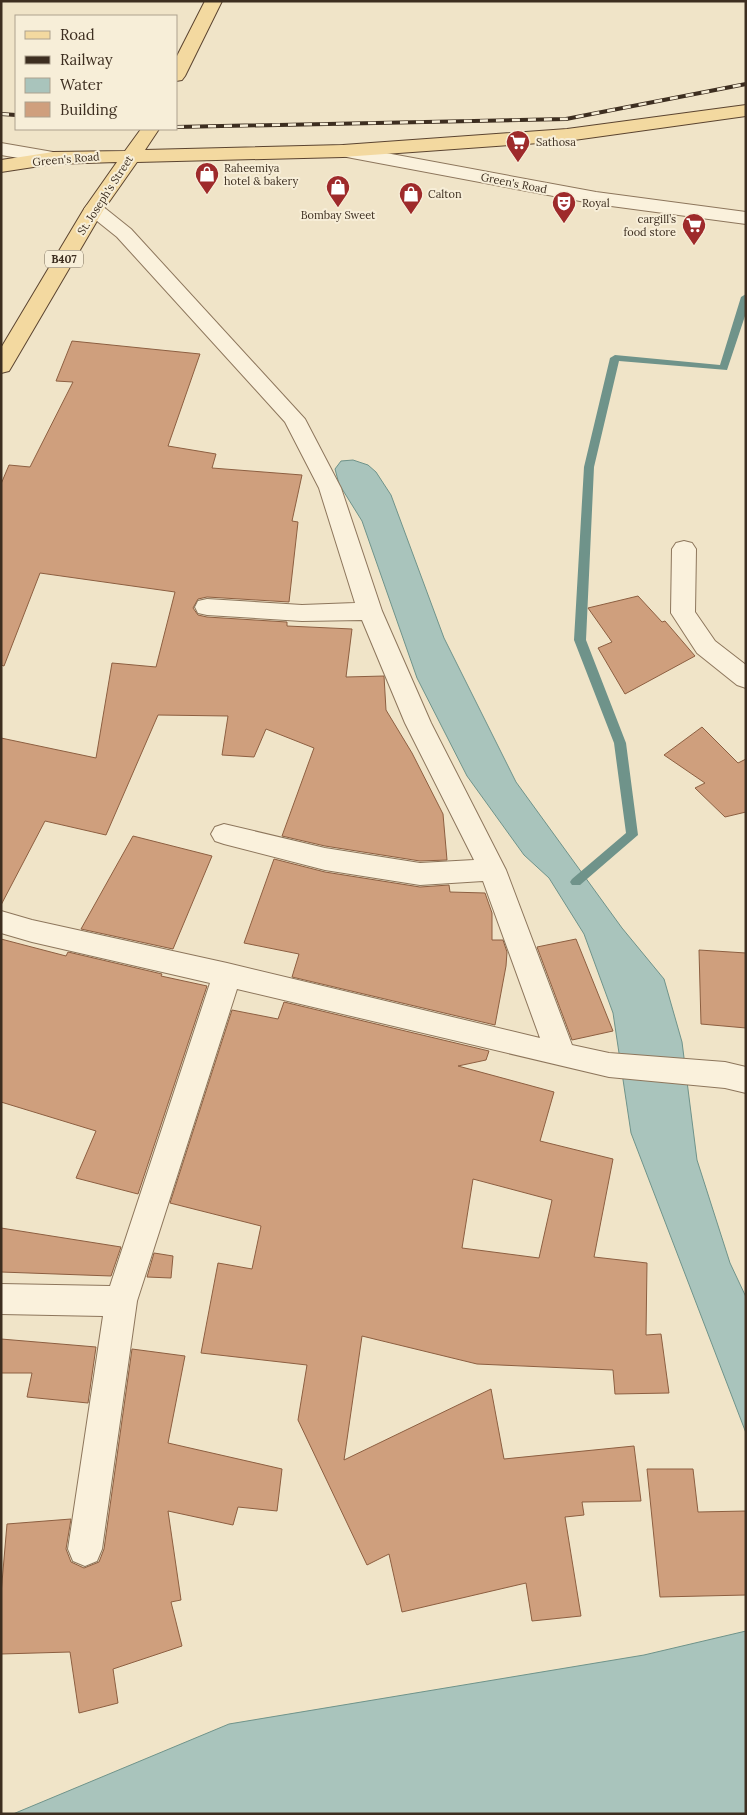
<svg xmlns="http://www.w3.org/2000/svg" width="747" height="1815" viewBox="0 0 747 1815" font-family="Lora,serif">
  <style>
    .water { fill: #a9c4bc; stroke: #6f938a }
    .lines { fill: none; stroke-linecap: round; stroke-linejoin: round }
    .stream { fill: #6f938a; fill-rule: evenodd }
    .building { fill: #cf9f7d; stroke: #8d5f41; fill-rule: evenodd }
    .minor-casing { stroke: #8d765c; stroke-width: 2 }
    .major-casing { stroke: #5b4430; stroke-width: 2 }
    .minor { fill: #faf1dc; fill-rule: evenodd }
    .major { fill: #f3d9a0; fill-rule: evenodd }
    .rail-casing { stroke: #3d2e20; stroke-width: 4 }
    .rail { stroke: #f7eed8; stroke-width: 2.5; stroke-dasharray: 8; stroke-linecap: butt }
    .labels { text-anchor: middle; stroke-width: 4; stroke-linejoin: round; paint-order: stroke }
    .far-poi-label { font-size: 11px; fill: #3d2e20; stroke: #f7eed8; text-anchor: start }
    .far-street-label { font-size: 11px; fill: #3d2e20; stroke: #f7eed8 }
    .shield { fill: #f7eed8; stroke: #756857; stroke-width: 1 }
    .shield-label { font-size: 11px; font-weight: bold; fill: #3d2e20 }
  </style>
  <rect width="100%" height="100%" fill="#f0e4c8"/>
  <path class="water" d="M 353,460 L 368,465 L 376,472 L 391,495 L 444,638 L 516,782 L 622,928 L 664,979 L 682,1042 L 697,1160 L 730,1263 L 746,1297 L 746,1433 L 631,1133 L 613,1013 L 584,934 L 549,878 L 524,855 L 467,776 L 417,678 L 362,521 L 339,484 L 335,469 L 341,461 Z
    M 746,1631 L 746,1814 L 13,1814 L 229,1724 L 644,1655 Z"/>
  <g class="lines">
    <path class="stream" d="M 746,294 L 746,313 L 727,370 L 619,361 L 594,467 L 586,640 L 626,743 L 638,835 L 580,885 L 572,885 L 570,882 L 572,879 L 626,833 L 614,743 L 574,640 L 584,467 L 610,358 L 615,355 L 720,365 L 741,297 Z"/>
  </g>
  <path class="building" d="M 72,341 L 200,354 L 168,446 L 216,454 L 212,468 L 302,475 L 292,521 L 298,522 L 289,602 L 207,597 L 198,599 L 193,608 L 198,615 L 207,617 L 287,622 L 287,626 L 352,629 L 346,677 L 384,676 L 386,710 L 412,753 L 443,814 L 447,860 L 420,861 L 325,846 L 282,836 L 314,748 L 266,729 L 254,757 L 222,755 L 228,716 L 158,715 L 106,835 L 45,821 L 1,905 L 1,738 L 96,758 L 112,663 L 156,667 L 175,592 L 40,573 L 4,666 L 1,665 L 1,484 L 9,465 L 30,467 L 73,382 L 56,381 Z
    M 638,596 L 662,622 L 665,621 L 695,656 L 625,694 L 598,648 L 612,642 L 588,608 Z
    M 702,727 L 738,763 L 746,759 L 746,812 L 725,817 L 695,788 L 705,783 L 664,755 Z
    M 133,836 L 212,856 L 173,949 L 81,929 Z
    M 274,859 L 325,872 L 420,887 L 449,885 L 450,892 L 485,893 L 492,913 L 492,940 L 503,940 L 507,952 L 506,966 L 495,1025 L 292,977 L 299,954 L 244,943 Z
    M 1,939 L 66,956 L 68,952 L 162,974 L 161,976 L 207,986 L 138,1194 L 76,1178 L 96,1131 L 1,1102 Z
    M 576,939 L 613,1031 L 572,1040 L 537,947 Z
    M 699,950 L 746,953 L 746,1028 L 701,1024 Z
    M 284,1002 L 489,1051 L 486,1060 L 458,1066 L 554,1092 L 540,1141 L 613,1159 L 594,1257 L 647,1263 L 646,1335 L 661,1334 L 669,1393 L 615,1394 L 613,1370 L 477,1364 L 362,1336 L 344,1460 L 491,1389 L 504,1459 L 634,1446 L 641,1501 L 582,1502 L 584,1515 L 565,1517 L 581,1616 L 532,1621 L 526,1583 L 402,1612 L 389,1554 L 367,1565 L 298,1420 L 307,1365 L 201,1353 L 218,1263 L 252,1269 L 261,1226 L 170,1203 L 232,1010 L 278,1019 ZM 473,1179 L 552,1200 L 539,1258 L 462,1248 Z
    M 1,1228 L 121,1247 L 111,1276 L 1,1272 Z
    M 154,1253 L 173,1256 L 171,1278 L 147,1277 Z
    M 1,1339 L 96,1347 L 88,1403 L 27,1397 L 32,1373 L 1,1373 Z
    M 132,1349 L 185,1356 L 168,1443 L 282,1469 L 277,1511 L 238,1507 L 233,1525 L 168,1511 L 181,1600 L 171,1602 L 182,1646 L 113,1669 L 118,1703 L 79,1713 L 70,1652 L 1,1654 L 1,1594 L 7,1524 L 71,1519 L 66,1549 L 71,1562 L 84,1568 L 99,1562 L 104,1549 Z
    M 647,1469 L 693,1469 L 698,1512 L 746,1511 L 746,1595 L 660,1597 Z"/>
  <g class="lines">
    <g class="minor-casing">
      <path id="minor" d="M 1,143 L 53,152 L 60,154 L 62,158 L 60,162 L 53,164 L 1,155 Z
        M 343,145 L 596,192 L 746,212 L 746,224 L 596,204 L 336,155 L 334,151 L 336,147 Z
        M 94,203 L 101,205 L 131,229 L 305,419 L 341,488 L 382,611 L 431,723 L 506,870 L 572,1045 L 609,1053 L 725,1062 L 746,1067 L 746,1093 L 725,1088 L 609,1077 L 237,989 L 137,1301 L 102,1549 L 97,1561 L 85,1566 L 73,1561 L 68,1549 L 103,1316 L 1,1314 L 1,1284 L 110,1286 L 210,983 L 32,942 L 1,933 L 1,911 L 32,920 L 227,963 L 540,1038 L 483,881 L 420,885 L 325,870 L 224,844 L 215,841 L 211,834 L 215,827 L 224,824 L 325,848 L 420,863 L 474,860 L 405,723 L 362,620 L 302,621 L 207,615 L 198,613 L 195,607 L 198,601 L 207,599 L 302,605 L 355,603 L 319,488 L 285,422 L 117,237 L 87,213 L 84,209 L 87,205 Z
        M 684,541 L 692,543 L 696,549 L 695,612 L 715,641 L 746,665 L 746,688 L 737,685 L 697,653 L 671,613 L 672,549 L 676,543 Z"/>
    </g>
    <g class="major-casing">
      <path id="major" d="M 205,1 L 222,1 L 185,76 L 182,80 L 176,81 L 176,58 Z
        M 746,105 L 746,116 L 567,141 L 343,157 L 137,162 L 104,209 L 12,366 L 9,371 L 1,373 L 1,348 L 84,209 L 117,162 L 53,164 L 1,172 L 1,160 L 53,152 L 125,151 L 141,129 L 159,129 L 145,150 L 343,145 L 567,129 Z"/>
    </g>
    <use href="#minor" class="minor"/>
    <use href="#major" class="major"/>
    <g class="rail-casing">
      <path id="rail" d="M 1,114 L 16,115
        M 176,127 L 566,119 L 746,84"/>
    </g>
    <use href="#rail" class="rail"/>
  </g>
  <defs>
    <g id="supermarket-pin" transform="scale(1.25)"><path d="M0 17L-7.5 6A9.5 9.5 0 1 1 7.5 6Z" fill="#9e2a2b" stroke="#f7eed8"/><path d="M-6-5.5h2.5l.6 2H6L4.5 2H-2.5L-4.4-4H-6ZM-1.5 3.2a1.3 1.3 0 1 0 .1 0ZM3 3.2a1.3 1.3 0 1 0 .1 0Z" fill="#fff"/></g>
    <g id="shop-pin" transform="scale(1.25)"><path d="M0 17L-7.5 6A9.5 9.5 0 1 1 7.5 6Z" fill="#9e2a2b" stroke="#f7eed8"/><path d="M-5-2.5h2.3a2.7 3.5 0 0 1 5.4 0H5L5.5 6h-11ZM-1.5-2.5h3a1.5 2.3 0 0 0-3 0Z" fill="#fff"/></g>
    <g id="theatre-pin" transform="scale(1.25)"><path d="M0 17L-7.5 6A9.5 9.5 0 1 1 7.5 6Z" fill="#9e2a2b" stroke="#f7eed8"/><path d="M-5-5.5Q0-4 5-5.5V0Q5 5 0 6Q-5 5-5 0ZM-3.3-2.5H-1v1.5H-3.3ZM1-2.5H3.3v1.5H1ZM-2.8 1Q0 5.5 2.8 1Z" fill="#fff"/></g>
  </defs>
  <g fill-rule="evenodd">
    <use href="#supermarket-pin" x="518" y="142"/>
    <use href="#shop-pin" x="207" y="174"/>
    <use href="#shop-pin" x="338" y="187"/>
    <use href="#shop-pin" x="411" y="194"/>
    <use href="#theatre-pin" x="564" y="203"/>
    <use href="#supermarket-pin" x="694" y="225"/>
  </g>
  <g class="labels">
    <g class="far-poi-label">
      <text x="536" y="146">Sathosa</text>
      <text x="224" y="172">Raheemiya<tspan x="224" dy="13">hotel &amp; bakery</tspan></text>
      <text x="428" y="198">Calton</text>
      <text x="582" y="207">Royal</text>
      <text x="338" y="219" text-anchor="middle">Bombay Sweet</text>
      <text x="676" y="223" text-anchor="end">cargill’s<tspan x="676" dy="13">food store</tspan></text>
    </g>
    <g class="far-street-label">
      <text transform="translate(66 159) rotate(-5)" y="4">Green's Road</text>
      <text transform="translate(514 183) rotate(11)" y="4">Green's Road</text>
      <text transform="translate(105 195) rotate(-57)" y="4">St. Joseph's Street</text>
    </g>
    <rect class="shield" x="45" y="250.5" width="38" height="17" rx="4"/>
    <g class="shield-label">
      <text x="64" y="263">B407</text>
    </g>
  </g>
  <rect width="747" height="1815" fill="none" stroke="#3d2e20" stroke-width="5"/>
  <rect x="15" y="15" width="162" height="115" fill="#f7eed8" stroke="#ada18e"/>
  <rect x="25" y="31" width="25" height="8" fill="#f3d9a0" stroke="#ada18e"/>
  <text x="60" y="40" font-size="15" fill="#3d2e20">Road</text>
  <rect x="25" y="56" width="25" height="8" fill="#3d2e20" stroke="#ada18e"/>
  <text x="60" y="65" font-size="15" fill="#3d2e20">Railway</text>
  <rect x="25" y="78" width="25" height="15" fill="#a9c4bc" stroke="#ada18e"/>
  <text x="60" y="90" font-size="15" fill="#3d2e20">Water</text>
  <rect x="25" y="102" width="25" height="15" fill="#cf9f7d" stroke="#ada18e"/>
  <text x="60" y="115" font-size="15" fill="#3d2e20">Building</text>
</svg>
